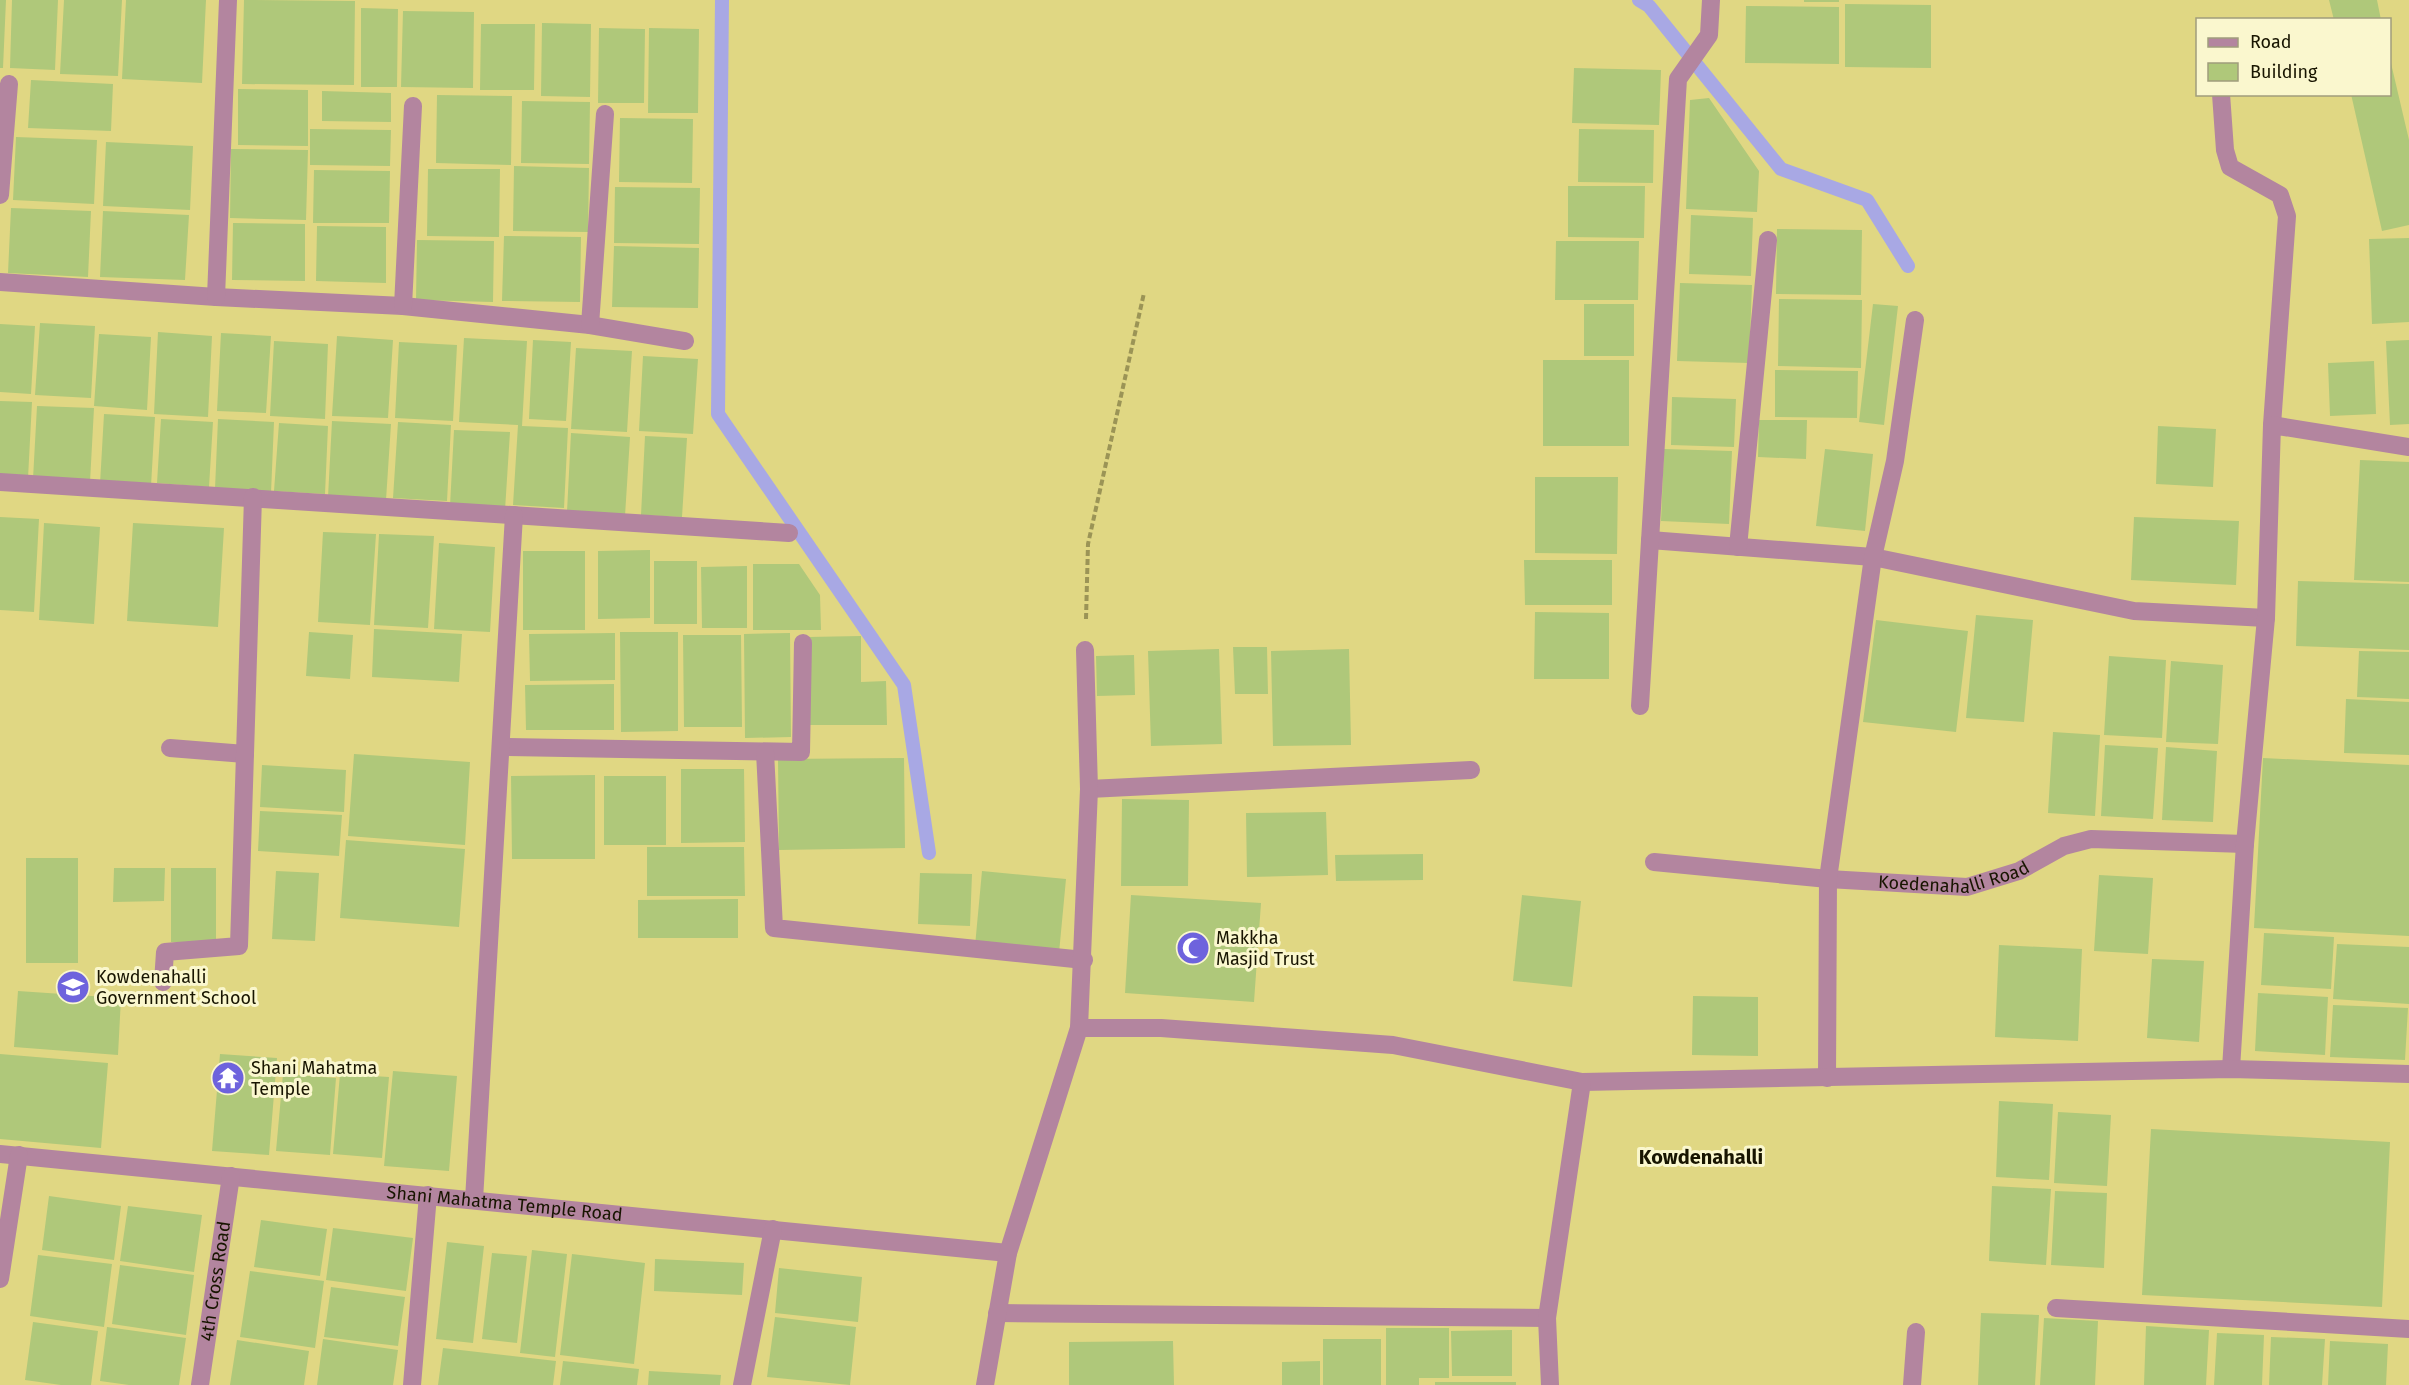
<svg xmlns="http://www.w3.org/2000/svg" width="2409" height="1385" viewBox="0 0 2409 1385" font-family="'Fira Sans',sans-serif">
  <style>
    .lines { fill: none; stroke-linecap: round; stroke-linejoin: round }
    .stream { stroke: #a8a8e4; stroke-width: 14 }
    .building { fill: #afc87a }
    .path { stroke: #9b9456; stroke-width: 4; stroke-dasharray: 6 3; stroke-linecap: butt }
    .lane { stroke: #b3859f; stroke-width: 18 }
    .street { stroke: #b3859f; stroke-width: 18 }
    .labels { text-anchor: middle; stroke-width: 6; stroke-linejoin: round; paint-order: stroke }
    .street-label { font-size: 18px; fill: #181500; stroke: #faf7ce }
    .poi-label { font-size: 18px; fill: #181500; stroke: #faf7ce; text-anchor: start }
    .neighbourhood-label { font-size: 20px; font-weight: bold; fill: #181500; stroke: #faf7ce }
  </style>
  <rect width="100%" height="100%" fill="#e0d783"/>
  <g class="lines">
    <path class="stream" d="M 722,0 L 718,414 L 904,685 L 929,853
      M 1639,0 L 1649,6 L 1781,169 L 1867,200 L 1908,266"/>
  </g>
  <path class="building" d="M 0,0 L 6,0 L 3,68 L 0,68 Z
    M 12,0 L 58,0 L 55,70 L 10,68 Z
    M 64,0 L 122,0 L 118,76 L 60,74 Z
    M 126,0 L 206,0 L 202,83 L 122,79 Z
    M 244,0 L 355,1 L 354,85 L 242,84 Z
    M 1804,0 L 1839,0 L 1839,2 L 1804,2 Z
    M 2329,0 L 2377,0 L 2381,20 L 2334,20 Z
    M 1845,4 L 1931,5 L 1931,68 L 1845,67 Z
    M 1746,6 L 1839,7 L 1839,64 L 1745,63 Z
    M 361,8 L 398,9 L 397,87 L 361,87 Z
    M 403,11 L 474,12 L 473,88 L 401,87 Z
    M 542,23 L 591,24 L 590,97 L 541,96 Z
    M 481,24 L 535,24 L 534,90 L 480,90 Z
    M 599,28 L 645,29 L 644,103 L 598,103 Z
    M 649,28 L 699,29 L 698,113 L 648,113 Z
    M 2390,59 L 2409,140 L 2409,225 L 2382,231 L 2351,94 L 2390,94 Z
    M 1574,68 L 1661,70 L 1659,125 L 1572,123 Z
    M 31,80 L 113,84 L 111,131 L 28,128 Z
    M 238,89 L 308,90 L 308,146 L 238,145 Z
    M 322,91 L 391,93 L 391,122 L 322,121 Z
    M 437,95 L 512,96 L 511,165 L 436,163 Z
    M 1709,98 L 1759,171 L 1757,212 L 1686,209 L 1690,100 Z
    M 522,101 L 590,102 L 589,164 L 521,163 Z
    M 620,118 L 693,119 L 692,183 L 619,182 Z
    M 310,129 L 391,130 L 390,166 L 310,165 Z
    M 1579,129 L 1654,130 L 1653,183 L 1578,182 Z
    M 16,137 L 97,140 L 94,204 L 13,200 Z
    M 106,142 L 193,146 L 190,210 L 103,206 Z
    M 231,149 L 308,150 L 306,220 L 230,218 Z
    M 514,166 L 589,168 L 588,232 L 513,231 Z
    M 428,169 L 500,169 L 499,237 L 427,236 Z
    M 314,170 L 390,171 L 389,223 L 313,223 Z
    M 1568,186 L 1645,186 L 1644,238 L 1568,237 Z
    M 615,187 L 700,188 L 699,244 L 614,243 Z
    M 11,208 L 91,211 L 88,277 L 8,273 Z
    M 103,211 L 189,215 L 185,280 L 100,277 Z
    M 1691,215 L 1753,218 L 1751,276 L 1689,274 Z
    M 233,223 L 305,224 L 305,281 L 232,280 Z
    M 317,226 L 386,227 L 386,283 L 316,281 Z
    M 1777,229 L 1862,230 L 1861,295 L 1776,294 Z
    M 504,236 L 581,237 L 580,302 L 502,301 Z
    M 2409,238 L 2409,322 L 2372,324 L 2369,239 Z
    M 417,240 L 494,241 L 493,302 L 416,300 Z
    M 1556,241 L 1639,241 L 1638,300 L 1555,300 Z
    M 614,246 L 699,248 L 698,308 L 612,307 Z
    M 1680,283 L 1752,285 L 1749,363 L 1677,361 Z
    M 1779,299 L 1862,300 L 1861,368 L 1778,366 Z
    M 1584,304 L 1634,304 L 1634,356 L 1584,356 Z
    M 1873,304 L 1898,306 L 1884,425 L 1859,422 Z
    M 40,323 L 95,326 L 91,398 L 35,395 Z
    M 0,324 L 35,326 L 31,394 L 0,392 Z
    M 158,332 L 212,336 L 208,417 L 154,414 Z
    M 221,333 L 271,336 L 266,413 L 217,411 Z
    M 99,334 L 151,337 L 147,410 L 94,406 Z
    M 337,336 L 393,340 L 388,418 L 332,416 Z
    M 464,338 L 527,341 L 522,426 L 568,428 L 564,508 L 513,505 L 518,425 L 459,422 Z
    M 533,340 L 571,342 L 566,421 L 529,419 Z
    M 2409,340 L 2409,424 L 2390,425 L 2386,341 Z
    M 274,341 L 328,344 L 325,419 L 270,416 Z
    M 399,342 L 457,345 L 453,421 L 395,418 Z
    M 576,348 L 632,351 L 627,432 L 571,429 Z
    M 643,356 L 698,359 L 693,434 L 639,431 Z
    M 1543,360 L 1629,360 L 1629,446 L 1543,446 Z
    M 2374,361 L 2376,414 L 2330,416 L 2328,363 Z
    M 1775,370 L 1858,371 L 1857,418 L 1775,417 Z
    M 1672,397 L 1736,399 L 1734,447 L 1671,445 Z
    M 0,401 L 32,402 L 28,478 L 0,477 Z
    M 37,406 L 94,408 L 90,482 L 33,479 Z
    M 104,414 L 155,417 L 151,486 L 100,484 Z
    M 161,419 L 213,422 L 209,487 L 157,483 Z
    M 218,419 L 274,422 L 271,493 L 215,489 Z
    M 1759,420 L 1807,420 L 1806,459 L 1758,457 Z
    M 332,421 L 391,424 L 386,500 L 328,497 Z
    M 398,422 L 451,425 L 447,501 L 393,498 Z
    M 279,423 L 328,426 L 325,494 L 274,491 Z
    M 2158,426 L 2216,429 L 2213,487 L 2156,484 Z
    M 454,430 L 510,432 L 505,510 L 450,506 Z
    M 571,433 L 630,437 L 625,516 L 567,512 Z
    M 645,436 L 687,438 L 682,517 L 641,515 Z
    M 1664,449 L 1732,451 L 1729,524 L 1661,521 Z
    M 1825,449 L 1873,454 L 1865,531 L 1816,526 Z
    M 2360,460 L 2409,462 L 2409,582 L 2354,580 Z
    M 1535,477 L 1618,477 L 1617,554 L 1535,553 Z
    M 0,517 L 39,519 L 34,612 L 0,610 Z
    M 2134,517 L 2239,521 L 2236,585 L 2131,580 Z
    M 44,523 L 100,527 L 94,624 L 39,620 Z
    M 133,523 L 224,528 L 218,627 L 127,621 Z
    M 323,532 L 376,534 L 370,625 L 318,622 Z
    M 379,534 L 434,536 L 428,628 L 374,625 Z
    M 439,543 L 495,547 L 490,632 L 434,629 Z
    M 650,550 L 650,618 L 598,619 L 598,551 Z
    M 523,551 L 585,551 L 585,630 L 523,630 Z
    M 1524,560 L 1612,560 L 1612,605 L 1525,605 Z
    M 654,561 L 697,561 L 697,624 L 654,624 Z
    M 753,564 L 799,564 L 820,595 L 821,630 L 753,630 Z
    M 747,566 L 747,628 L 702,628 L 701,567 Z
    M 2298,581 L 2409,584 L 2409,650 L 2296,646 Z
    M 1535,612 L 1609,613 L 1609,679 L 1534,679 Z
    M 1976,615 L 2033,620 L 2024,722 L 1966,718 Z
    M 1876,620 L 1968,631 L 1956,732 L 1863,722 Z
    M 374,629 L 462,634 L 459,682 L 372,677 Z
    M 309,632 L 353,635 L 350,679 L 306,676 Z
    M 620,632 L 678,632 L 678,731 L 621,732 Z
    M 615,633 L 615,680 L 530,681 L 529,634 Z
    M 790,633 L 791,737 L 745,738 L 744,634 Z
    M 683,635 L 741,635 L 742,727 L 684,727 Z
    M 861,636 L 861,682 L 886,681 L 887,725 L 809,725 L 808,637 Z
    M 1233,647 L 1267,647 L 1268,694 L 1235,694 Z
    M 1219,649 L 1222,744 L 1151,746 L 1148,651 Z
    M 1349,649 L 1351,745 L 1273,746 L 1271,651 Z
    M 2359,651 L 2409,652 L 2409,699 L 2357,697 Z
    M 1134,655 L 1135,695 L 1097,696 L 1096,656 Z
    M 2109,656 L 2166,660 L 2162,738 L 2104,735 Z
    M 2171,661 L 2223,665 L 2218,744 L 2166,742 Z
    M 614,684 L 614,730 L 526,730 L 525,685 Z
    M 2346,699 L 2409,702 L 2409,755 L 2344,753 Z
    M 2053,732 L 2100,735 L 2095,816 L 2048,813 Z
    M 2105,745 L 2158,748 L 2153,819 L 2101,816 Z
    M 2166,747 L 2217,751 L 2213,822 L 2162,820 Z
    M 354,754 L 470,762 L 465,845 L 348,836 Z
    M 904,758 L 905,848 L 779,850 L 778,759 Z
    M 2263,758 L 2409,765 L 2409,936 L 2254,928 Z
    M 262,765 L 346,770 L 344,812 L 260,807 Z
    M 681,769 L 744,769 L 745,842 L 681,843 Z
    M 595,775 L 595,859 L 512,859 L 511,776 Z
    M 604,776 L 666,776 L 666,845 L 604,845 Z
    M 1122,799 L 1189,800 L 1188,886 L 1121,886 Z
    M 260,811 L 342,815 L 339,856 L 258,851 Z
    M 1326,812 L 1328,875 L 1247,877 L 1246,813 Z
    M 346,840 L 465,849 L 459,927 L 340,918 Z
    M 647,847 L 744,847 L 745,896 L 647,896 Z
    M 1423,854 L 1423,880 L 1336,881 L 1335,855 Z
    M 26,858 L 78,858 L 78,963 L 26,963 Z
    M 114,868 L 165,868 L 164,901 L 113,902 Z
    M 171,868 L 216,868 L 216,942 L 171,942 Z
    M 276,871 L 319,873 L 315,941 L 272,939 Z
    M 982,871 L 1066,879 L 1059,953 L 975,946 Z
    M 920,873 L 972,874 L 970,926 L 918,924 Z
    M 2099,875 L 2153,878 L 2148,954 L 2094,951 Z
    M 1131,895 L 1261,903 L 1254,1002 L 1125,993 Z
    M 1522,895 L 1581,901 L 1572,987 L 1513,981 Z
    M 738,899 L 738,938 L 638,938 L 638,900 Z
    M 2264,933 L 2334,937 L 2331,989 L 2261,985 Z
    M 2337,944 L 2409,947 L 2409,1004 L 2333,999 Z
    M 1999,945 L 2082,949 L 2078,1041 L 1995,1037 Z
    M 2152,959 L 2204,961 L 2199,1042 L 2147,1038 Z
    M 18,991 L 121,998 L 118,1055 L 14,1047 Z
    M 2258,993 L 2328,997 L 2325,1055 L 2255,1051 Z
    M 1693,996 L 1758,997 L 1758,1056 L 1692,1055 Z
    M 2333,1005 L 2408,1008 L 2405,1060 L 2330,1057 Z
    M 0,1054 L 108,1063 L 101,1148 L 0,1139 Z
    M 220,1054 L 277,1058 L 269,1155 L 212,1151 Z
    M 393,1071 L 457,1076 L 449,1171 L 384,1166 Z
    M 283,1074 L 336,1078 L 330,1155 L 276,1151 Z
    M 340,1074 L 389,1077 L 382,1158 L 333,1154 Z
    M 1999,1101 L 2053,1104 L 2049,1180 L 1996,1177 Z
    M 2058,1112 L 2111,1115 L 2107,1186 L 2054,1183 Z
    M 2151,1129 L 2390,1142 L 2382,1307 L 2142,1295 Z
    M 1992,1186 L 2051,1189 L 2046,1265 L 1989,1261 Z
    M 2055,1191 L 2107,1193 L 2104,1268 L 2051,1265 Z
    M 49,1196 L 121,1206 L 114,1260 L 42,1250 Z
    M 128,1206 L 202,1215 L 194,1272 L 120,1261 Z
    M 261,1220 L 327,1229 L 320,1276 L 254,1267 Z
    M 333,1228 L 413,1238 L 406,1291 L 326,1280 Z
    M 447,1242 L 484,1246 L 473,1343 L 436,1339 Z
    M 532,1250 L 567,1254 L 555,1357 L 520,1353 Z
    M 492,1253 L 527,1256 L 517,1343 L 482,1339 Z
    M 572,1254 L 645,1263 L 634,1364 L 560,1355 Z
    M 38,1255 L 112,1264 L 104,1327 L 30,1316 Z
    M 655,1259 L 744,1263 L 742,1295 L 654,1291 Z
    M 120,1265 L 194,1275 L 186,1335 L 112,1324 Z
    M 779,1268 L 862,1277 L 858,1322 L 775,1313 Z
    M 250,1271 L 324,1281 L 315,1348 L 240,1337 Z
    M 331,1287 L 405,1297 L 398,1346 L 324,1337 Z
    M 1981,1313 L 2039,1315 L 2035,1385 L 1978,1385 Z
    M 775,1317 L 856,1327 L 850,1385 L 767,1377 Z
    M 2044,1318 L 2098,1321 L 2095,1385 L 2040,1385 Z
    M 33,1322 L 98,1331 L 91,1385 L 61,1385 L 25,1380 Z
    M 2146,1326 L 2209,1330 L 2206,1385 L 2144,1385 Z
    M 107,1327 L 186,1338 L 179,1385 L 129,1385 L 100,1381 Z
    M 1386,1328 L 1449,1328 L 1449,1378 L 1419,1378 L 1419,1385 L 1386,1385 Z
    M 1512,1330 L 1512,1376 L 1452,1376 L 1451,1331 Z
    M 2217,1333 L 2264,1335 L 2262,1385 L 2214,1385 Z
    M 2271,1337 L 2325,1339 L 2322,1385 L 2269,1385 Z
    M 323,1339 L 398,1350 L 393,1385 L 317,1385 Z
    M 1323,1339 L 1381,1339 L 1381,1385 L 1323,1385 Z
    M 237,1340 L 309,1351 L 304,1385 L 230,1385 Z
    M 1173,1341 L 1174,1385 L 1069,1385 L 1069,1342 Z
    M 2330,1341 L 2388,1344 L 2386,1385 L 2328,1385 Z
    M 443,1348 L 556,1361 L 553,1385 L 438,1385 Z
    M 563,1361 L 639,1369 L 637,1385 L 560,1385 Z
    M 1320,1361 L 1320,1385 L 1282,1385 L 1282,1362 Z
    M 649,1371 L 721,1375 L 720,1385 L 648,1385 Z
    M 1435,1382 L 1516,1382 L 1516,1385 L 1435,1385 Z"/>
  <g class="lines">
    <path class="path" d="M 1086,619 L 1088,544 L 1144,293"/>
    <path class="lane" d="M 2221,94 L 2225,150 L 2230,167 L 2280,195 L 2287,216 L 2272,425"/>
    <g class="street">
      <path d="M 0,195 L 9,84"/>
      <path d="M 0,282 L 216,297 L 403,306 L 590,325 L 685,341"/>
      <path d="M 216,297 L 228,0"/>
      <path d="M 403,306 L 413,106"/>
      <path d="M 590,325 L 605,114"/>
      <path d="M 0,482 L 789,533"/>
      <path d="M 1650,540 L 1873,557 L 2134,611 L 2266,618"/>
      <path d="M 1738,547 L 1768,240"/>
      <path d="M 1640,706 L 1678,79 L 1709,35 L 1711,0"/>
      <path d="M 501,747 L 801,752 L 803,643"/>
      <path d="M 170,748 L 245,754"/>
      <path d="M 765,752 L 774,928 L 1084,960"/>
      <path d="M 1089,789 L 1471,770"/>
      <path id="s1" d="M 1654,862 L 1828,879 L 1967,887 L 2019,871 L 2064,846 L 2091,839 L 2245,844"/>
      <path d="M 163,982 L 165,952 L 239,946 L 253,497"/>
      <path d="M 1079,1028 L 1089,789 L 1085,650"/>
      <path d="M 2231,1069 L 2245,844 L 2266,618 L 2272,425 L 2409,447"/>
      <path d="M 1827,1078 L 1828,879 L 1873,557 L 1895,461 L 1915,320"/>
      <path id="s2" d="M 0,1154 L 1008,1253"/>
      <path d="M 474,1200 L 514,515"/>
      <path d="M 0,1279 L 19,1155"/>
      <path d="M 2056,1308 L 2409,1329"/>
      <path d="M 997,1313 L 1547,1318"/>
      <path id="s3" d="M 200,1385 L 231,1176"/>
      <path d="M 412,1385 L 428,1195"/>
      <path d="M 742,1385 L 773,1229"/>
      <path d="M 985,1385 L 1008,1253 L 1079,1028 L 1161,1028 L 1393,1045 L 1582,1082 L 2231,1069 L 2409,1074"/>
      <path d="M 1550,1385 L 1547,1318 L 1582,1082"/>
      <path d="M 1912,1385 L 1916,1332"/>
    </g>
  </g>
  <defs>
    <g id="mosque-disc" transform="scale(1.725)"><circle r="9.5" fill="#6e63dd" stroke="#faf7ce"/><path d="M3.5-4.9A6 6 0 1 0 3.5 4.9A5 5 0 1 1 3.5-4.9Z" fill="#fff"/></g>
    <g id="school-disc" transform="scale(1.725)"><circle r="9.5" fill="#6e63dd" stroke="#faf7ce"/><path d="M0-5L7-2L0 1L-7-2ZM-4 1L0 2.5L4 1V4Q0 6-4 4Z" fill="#fff"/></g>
    <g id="temple-disc" transform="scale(1.725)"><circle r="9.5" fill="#6e63dd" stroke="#faf7ce"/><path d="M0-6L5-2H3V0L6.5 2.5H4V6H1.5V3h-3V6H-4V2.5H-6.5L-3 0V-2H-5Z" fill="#fff"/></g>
  </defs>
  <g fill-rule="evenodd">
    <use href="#mosque-disc" x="1193" y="948"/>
    <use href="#school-disc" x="73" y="987"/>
    <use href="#temple-disc" x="228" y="1078"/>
  </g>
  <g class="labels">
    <g class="street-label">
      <text dy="6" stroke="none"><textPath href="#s1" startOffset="302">Koedenahalli Road</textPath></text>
      <text dy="6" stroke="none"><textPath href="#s2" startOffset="507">Shani Mahatma Temple Road</textPath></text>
      <text dy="6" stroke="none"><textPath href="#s3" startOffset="105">4th Cross Road</textPath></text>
    </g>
    <g class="poi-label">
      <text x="1216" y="944">Makkha<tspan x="1216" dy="21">Masjid Trust</tspan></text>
      <text x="96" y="983">Kowdenahalli<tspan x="96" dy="21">Government School</tspan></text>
      <text x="251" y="1074">Shani Mahatma<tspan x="251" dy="21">Temple</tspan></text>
    </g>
    <g class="neighbourhood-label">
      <text x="1701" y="1164">Kowdenahalli</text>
    </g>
  </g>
  <rect x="2196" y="18" width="195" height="78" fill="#faf7ce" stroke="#a09d7c" stroke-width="1.5"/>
  <rect x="2208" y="38" width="30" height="9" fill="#b3859f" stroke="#a09d7c" stroke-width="1.5"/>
  <text x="2250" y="48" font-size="18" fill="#181500">Road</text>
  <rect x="2208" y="63" width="30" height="18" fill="#afc87a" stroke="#a09d7c" stroke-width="1.5"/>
  <text x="2250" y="78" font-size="18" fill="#181500">Building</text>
</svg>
